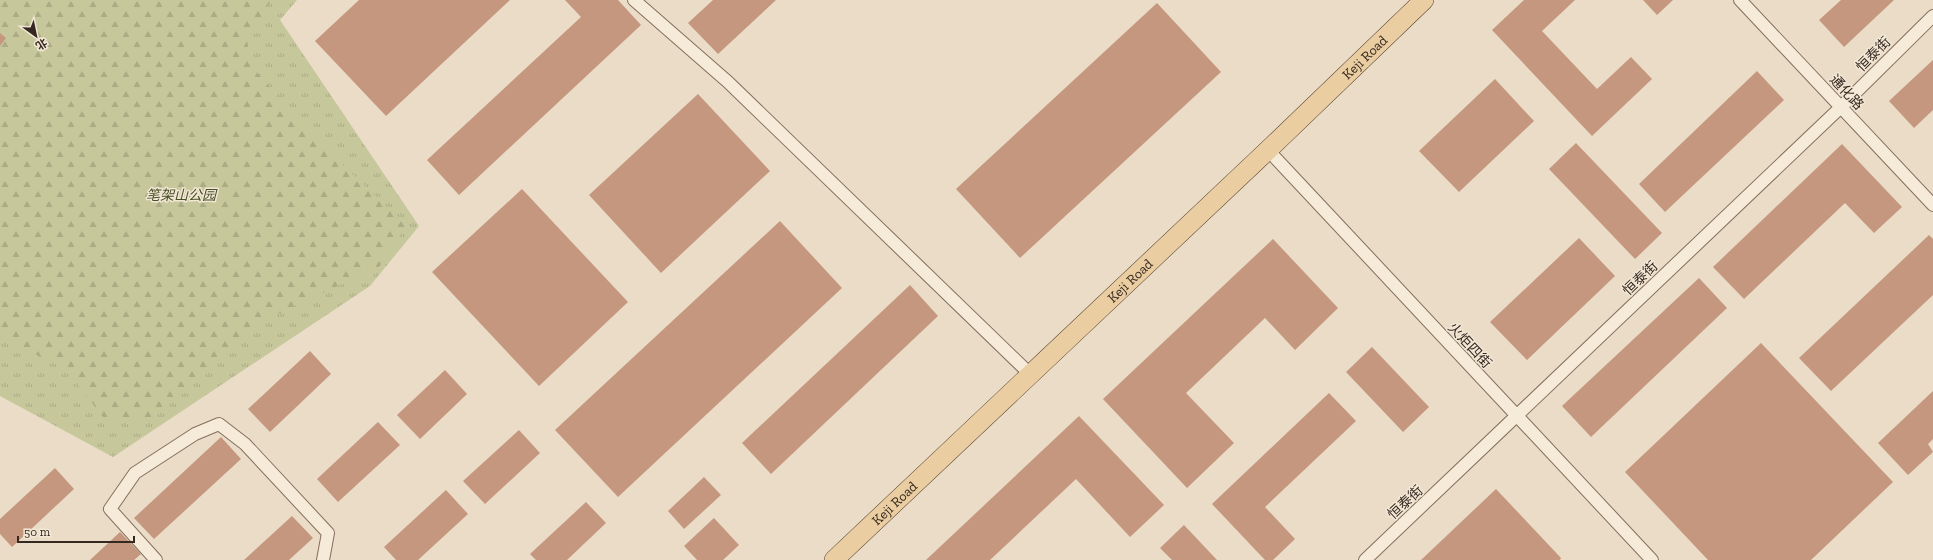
<svg xmlns="http://www.w3.org/2000/svg" width="1933" height="560" viewBox="0 0 1933 560" font-family="'Zilla Slab','Noto Sans SC',serif">
  <style>
    .grass { fill: url(#grass-tufts) }
    .forest { fill: url(#forest-firs) }
    .building { fill: #c5977f }
    .lines { fill: none; stroke-linecap: round; stroke-linejoin: round }
    .street-casing { stroke: #846f5d; stroke-width: 14 }
    .primary-casing { stroke: #523e31; stroke-width: 20 }
    .street { stroke: #f6ebd8; stroke-width: 12 }
    .primary { stroke: #eacda1; stroke-width: 19 }
    .labels { text-anchor: middle; stroke-width: 3; stroke-linejoin: round; paint-order: stroke }
    .street-label { font-size: 14px; fill: #352820; stroke: #f2e7d5 }
    .park-label { font-size: 14px; font-style: italic; fill: #495028; stroke: #f2e7d5 }
  </style>
  <defs>
    <pattern id="grass-tufts" width="24" height="20" patternUnits="userSpaceOnUse"><rect width="24" height="20" fill="#c6c79b"/><path d="M3 7l-1-3M5 7V3M7 7l1-3M15 17l-1-3M17 17v-4M19 17l1-3" fill="none" stroke="#abab85"/></pattern>
    <pattern id="forest-firs" width="22" height="20" patternUnits="userSpaceOnUse"><rect width="22" height="20" fill="#c6c79b"/><path d="M5 1l3.5 6h-7zM16 11l3.5 6h-7z" fill="#abab85"/></pattern>
  </defs>
  <rect width="100%" height="100%" fill="#eadcc6"/>
  <path class="grass" d="M 0,0 L 297,0 L 280,20 L 419,226 L 370,286 L 113,457 L 0,396 Z"/>
  <path class="forest" d="M 0,0 L 271,0 L 247,40 L 251,65 L 300,123 L 406,226 L 380,266 L 263,321 L 149,419 L 106,421 L 66,369 L 4,339 L 0,342 Z"/>
  <path class="building" d="M 359,0 L 510,0 L 386,116 L 315,41 Z
    M 565,0 L 618,0 L 641,25 L 459,195 L 427,160 L 581,17 Z
    M 713,0 L 776,0 L 718,54 L 688,23 Z
    M 1524,0 L 1575,0 L 1542,31 L 1597,89 L 1631,57 L 1652,79 L 1592,136 L 1492,30 Z
    M 1643,0 L 1673,0 L 1657,15 Z
    M 1841,0 L 1894,0 L 1844,47 L 1819,20 Z
    M 1157,3 L 1221,72 L 1020,258 L 956,189 Z
    M 0,33 L 6,38 L 0,46 Z
    M 1933,60 L 1933,110 L 1914,128 L 1889,101 Z
    M 1757,71 L 1784,100 L 1665,212 L 1639,184 Z
    M 1495,79 L 1534,121 L 1459,192 L 1419,151 Z
    M 698,94 L 770,171 L 661,273 L 589,195 Z
    M 1576,143 L 1662,233 L 1635,259 L 1549,169 Z
    M 1842,144 L 1902,207 L 1874,233 L 1845,203 L 1744,299 L 1713,267 Z
    M 522,189 L 628,302 L 539,386 L 432,272 Z
    M 780,221 L 842,288 L 618,497 L 555,430 Z
    M 1929,235 L 1933,239 L 1933,295 L 1831,391 L 1799,358 Z
    M 1579,238 L 1615,276 L 1527,360 L 1490,322 Z
    M 1273,239 L 1338,308 L 1295,350 L 1265,318 L 1186,393 L 1234,443 L 1187,488 L 1103,399 Z
    M 1699,278 L 1727,308 L 1591,437 L 1562,406 Z
    M 910,285 L 938,316 L 771,474 L 742,443 Z
    M 1761,343 L 1893,482 L 1811,560 L 1708,560 L 1625,472 Z
    M 1372,347 L 1429,407 L 1403,432 L 1346,372 Z
    M 310,351 L 331,374 L 270,432 L 248,409 Z
    M 445,370 L 467,394 L 420,439 L 397,415 Z
    M 1933,391 L 1933,439 L 1928,444 L 1933,452 L 1908,475 L 1878,443 Z
    M 1329,393 L 1356,421 L 1265,507 L 1295,539 L 1273,560 L 1265,560 L 1212,504 Z
    M 1079,416 L 1164,505 L 1130,537 L 1076,479 L 990,560 L 926,560 Z
    M 378,422 L 400,445 L 338,502 L 317,479 Z
    M 519,430 L 540,453 L 485,504 L 463,481 Z
    M 221,437 L 241,459 L 154,539 L 134,518 Z
    M 55,468 L 74,489 L 12,547 L 0,534 L 0,519 Z
    M 704,477 L 721,495 L 684,529 L 668,511 Z
    M 1496,489 L 1561,558 L 1560,560 L 1421,560 Z
    M 446,490 L 468,514 L 418,560 L 396,560 L 384,547 Z
    M 586,502 L 606,523 L 567,560 L 536,560 L 530,554 Z
    M 292,516 L 313,538 L 289,560 L 244,560 Z
    M 714,518 L 739,545 L 723,560 L 697,560 L 684,546 Z
    M 1184,525 L 1217,560 L 1172,560 L 1160,548 Z
    M 120,532 L 141,554 L 134,560 L 90,560 Z"/>
  <g class="lines">
    <g class="street-casing">
      <path id="street" d="M 634,0 L 728,82 L 1030,374
        M 1740,0 L 1933,205
        M 1268,150 L 1652,560
        M 156,560 L 110,509 L 135,473 L 195,434 L 219,424 L 245,444 L 328,533 L 323,560
        M 1365,560 L 1841,107 L 1933,16"/>
    </g>
    <g class="primary-casing">
      <g id="primary">
        <path id="s1" d="M 834,560 L 1268,150 L 1424,0"/>
      </g>
    </g>
    <use href="#street" class="street"/>
    <use href="#primary" class="primary"/>
  </g>
  <g class="labels">
    <g class="street-label">
      <text transform="translate(1873 54) rotate(-45)" y="5">恒泰街</text>
      <text dy="5" stroke="none"><textPath href="#s1" startOffset="731">Keji Road</textPath></text>
      <text transform="translate(1847 92) rotate(47)" y="5">通化路</text>
      <text transform="translate(1640 278) rotate(-44)" y="5">恒泰街</text>
      <text dy="5" stroke="none"><textPath href="#s1" startOffset="407">Keji Road</textPath></text>
      <text transform="translate(1470 345) rotate(47)" y="5">火炬四街</text>
      <text transform="translate(1405 502) rotate(-43)" y="5">恒泰街</text>
      <text dy="5" stroke="none"><textPath href="#s1" startOffset="83">Keji Road</textPath></text>
    </g>
    <g class="park-label">
      <text x="181" y="200">笔架山公园</text>
    </g>
  </g>
  <g transform="translate(36 36) rotate(147)" stroke="#f2e7d5" stroke-width="3" paint-order="stroke">
  <path d="M0-3L7 15L0 10L-7 15Z" fill="#352820"/>
  <text y="-6" font-size="11" font-weight="bold" text-anchor="middle" fill="#352820">北</text>
  </g>
  <path d="M18 536v6h116v-6" fill="none" stroke="#352820" stroke-width="2"/>
  <text x="24" y="536" font-size="12" fill="#352820" stroke="#f2e7d5" stroke-width="3" paint-order="stroke">50 m</text>
</svg>
